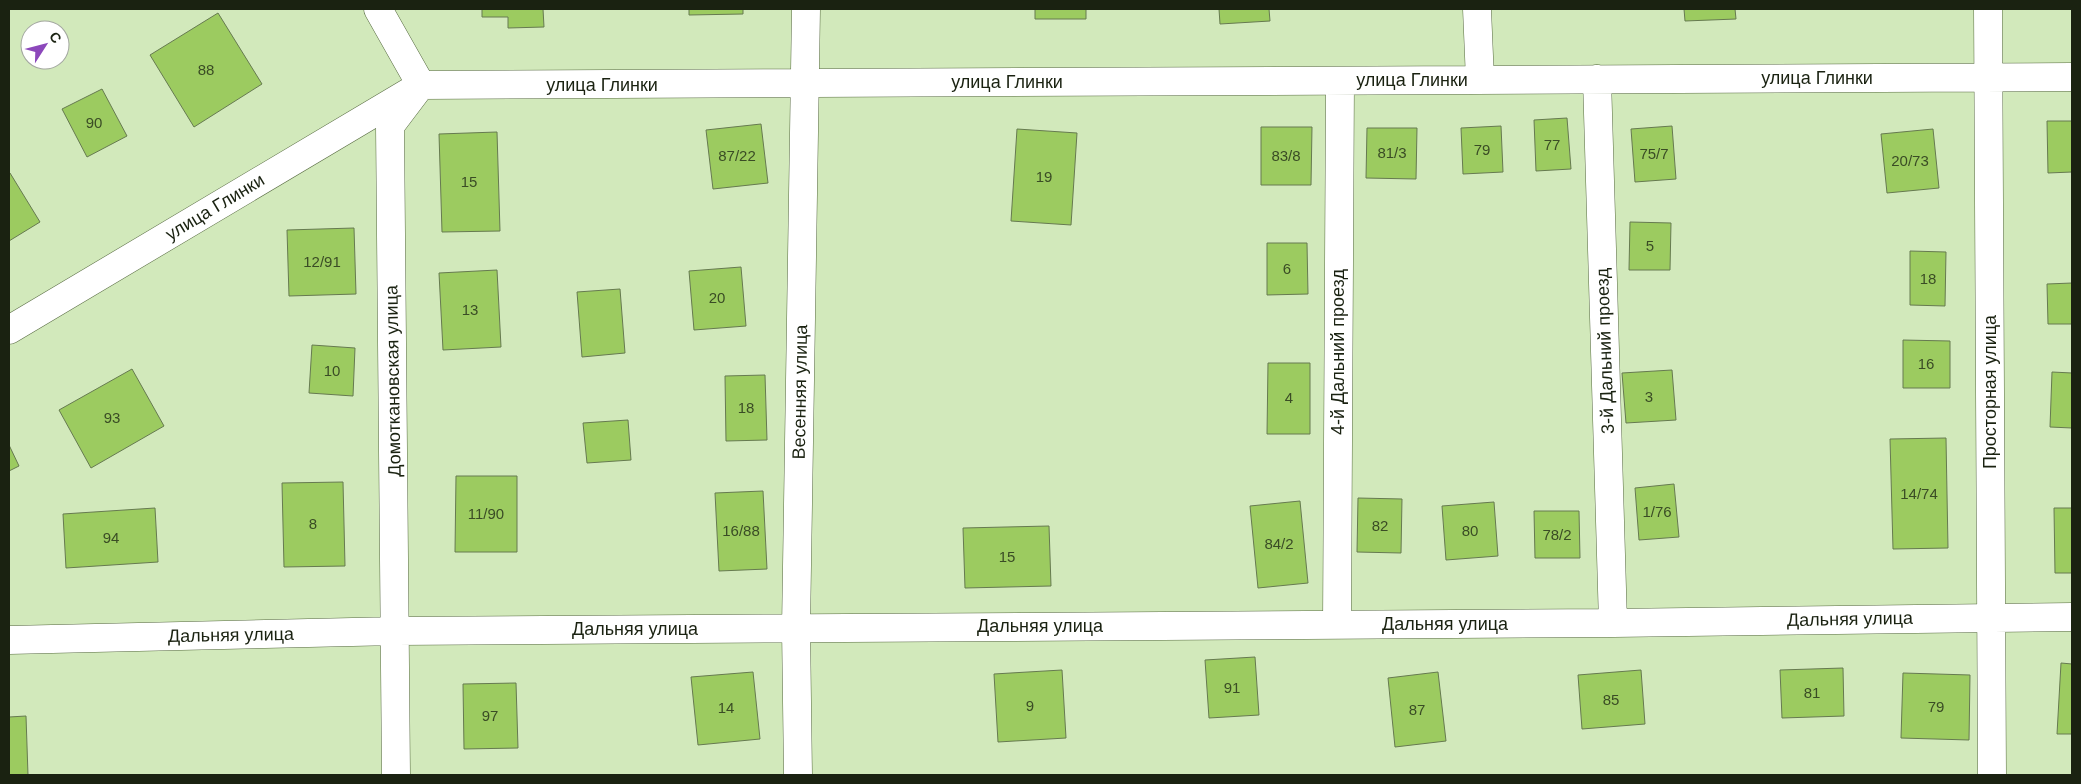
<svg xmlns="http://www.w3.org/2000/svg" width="2081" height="784" viewBox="0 0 2081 784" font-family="Arial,sans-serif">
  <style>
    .building { fill: #9ccb60; stroke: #667a50 }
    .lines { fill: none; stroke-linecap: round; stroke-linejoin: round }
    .minor-casing { stroke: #576a41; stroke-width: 29 }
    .minor { stroke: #fff; stroke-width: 28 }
    .labels { text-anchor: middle; stroke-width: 4.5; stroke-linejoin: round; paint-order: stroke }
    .number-label { font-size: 15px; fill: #3a4c25 }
    .street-label { font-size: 18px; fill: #1a2211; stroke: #fff }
  </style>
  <rect width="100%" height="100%" fill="#d2e9bb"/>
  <path class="building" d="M 482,9 L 543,9 L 544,27 L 508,28 L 508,17 L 482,17 Z
    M 689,9 L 743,9 L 743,14 L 689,15 Z
    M 1035,9 L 1086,9 L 1086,19 L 1035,19 Z
    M 1219,9 L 1269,9 L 1270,21 L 1220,24 Z
    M 1684,9 L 1735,9 L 1736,19 L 1685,21 Z
    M 218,13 L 262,84 L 194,127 L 150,55 Z
    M 102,89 L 127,136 L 87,157 L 62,109 Z
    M 1567,118 L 1571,169 L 1536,171 L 1534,120 Z
    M 2047,121 L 2072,121 L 2072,172 L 2048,173 Z
    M 761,124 L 768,183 L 713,189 L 706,130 Z
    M 1501,126 L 1503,172 L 1463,174 L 1461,128 Z
    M 1672,126 L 1676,179 L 1635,182 L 1631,129 Z
    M 1261,127 L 1312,127 L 1311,185 L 1261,185 Z
    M 1367,128 L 1417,128 L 1416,179 L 1366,178 Z
    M 1017,129 L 1077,133 L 1071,225 L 1011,221 Z
    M 1933,129 L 1939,188 L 1887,193 L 1881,134 Z
    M 497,132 L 500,231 L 442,232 L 439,134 Z
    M 10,173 L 40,222 L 9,241 L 9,174 Z
    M 1630,222 L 1671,223 L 1670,270 L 1629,270 Z
    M 354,228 L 356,294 L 289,296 L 287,230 Z
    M 1267,243 L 1307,243 L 1308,294 L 1267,295 Z
    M 1910,251 L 1946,252 L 1945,306 L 1910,305 Z
    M 741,267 L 746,326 L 694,330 L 689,271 Z
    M 497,270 L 501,347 L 443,350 L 439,273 Z
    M 2072,283 L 2072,324 L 2048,324 L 2047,284 Z
    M 620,289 L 625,353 L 582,357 L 577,292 Z
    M 1903,340 L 1950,341 L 1950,388 L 1903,388 Z
    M 312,345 L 355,348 L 353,396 L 309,393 Z
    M 1268,363 L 1310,363 L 1310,434 L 1267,434 Z
    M 132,369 L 164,426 L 91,468 L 59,410 Z
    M 1672,370 L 1676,420 L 1626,423 L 1622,373 Z
    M 2052,372 L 2072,373 L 2072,428 L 2050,427 Z
    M 765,375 L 767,440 L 726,441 L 725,376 Z
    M 628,420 L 631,460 L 587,463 L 583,423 Z
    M 1946,438 L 1948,548 L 1893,549 L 1890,439 Z
    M 9,445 L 19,466 L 9,471 Z
    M 456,476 L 517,476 L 517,552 L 455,552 Z
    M 343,482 L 345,566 L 284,567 L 282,483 Z
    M 1674,484 L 1679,537 L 1639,540 L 1635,488 Z
    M 763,491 L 767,569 L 719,571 L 715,493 Z
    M 1358,498 L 1402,499 L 1401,553 L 1357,552 Z
    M 1300,501 L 1308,583 L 1258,588 L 1250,506 Z
    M 1494,502 L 1498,556 L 1446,560 L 1442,506 Z
    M 155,508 L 158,562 L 66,568 L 63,514 Z
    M 2054,508 L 2072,508 L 2072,573 L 2055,573 Z
    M 1534,511 L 1579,511 L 1580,558 L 1535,558 Z
    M 1049,526 L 1051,586 L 965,588 L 963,528 Z
    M 1255,657 L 1259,715 L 1209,718 L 1205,660 Z
    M 2061,663 L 2072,664 L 2072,734 L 2057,734 Z
    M 1843,668 L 1844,716 L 1782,718 L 1780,670 Z
    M 1062,670 L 1066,738 L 998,742 L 994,674 Z
    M 1641,670 L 1645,724 L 1582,729 L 1578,675 Z
    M 753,672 L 760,739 L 698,745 L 691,677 Z
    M 1438,672 L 1446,741 L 1395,747 L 1388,678 Z
    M 1903,673 L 1970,675 L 1969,740 L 1901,738 Z
    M 516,683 L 518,748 L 464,749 L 463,684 Z
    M 26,716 L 28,775 L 9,775 L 9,717 Z"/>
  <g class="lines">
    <g class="minor-casing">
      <path id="minor" d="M 378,9 L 421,85 L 390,126 L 396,775
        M 1477,9 L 1480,80
        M 1988,9 L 1992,775
        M 1597,79 L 1613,623
        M 9,330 L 421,85 L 2072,77
        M 1337,624 L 1340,81
        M 9,640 L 396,631 L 1613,623 L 2072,617
        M 798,775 L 796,628 L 806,9"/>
    </g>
    <use href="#minor" class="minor"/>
  </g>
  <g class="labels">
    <g class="number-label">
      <text x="206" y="75">88</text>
      <text x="94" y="128">90</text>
      <text x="1552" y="150">77</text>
      <text x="1482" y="155">79</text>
      <text x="1392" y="158">81/3</text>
      <text x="1654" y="159">75/7</text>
      <text x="737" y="161">87/22</text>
      <text x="1286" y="161">83/8</text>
      <text x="1910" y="166">20/73</text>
      <text x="1044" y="182">19</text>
      <text x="469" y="187">15</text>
      <text x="1650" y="251">5</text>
      <text x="322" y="267">12/91</text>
      <text x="1287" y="274">6</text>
      <text x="1928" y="284">18</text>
      <text x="717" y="303">20</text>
      <text x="470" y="315">13</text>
      <text x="1926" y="369">16</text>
      <text x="332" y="376">10</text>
      <text x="1649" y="402">3</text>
      <text x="1289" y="403">4</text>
      <text x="746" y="413">18</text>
      <text x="112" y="423">93</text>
      <text x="1919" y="499">14/74</text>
      <text x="1657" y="517">1/76</text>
      <text x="486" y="519">11/90</text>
      <text x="313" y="529">8</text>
      <text x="1380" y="531">82</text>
      <text x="741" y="536">16/88</text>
      <text x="1470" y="536">80</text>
      <text x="1557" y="540">78/2</text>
      <text x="111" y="543">94</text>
      <text x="1279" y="549">84/2</text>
      <text x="1007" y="562">15</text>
      <text x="1232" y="693">91</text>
      <text x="1812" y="698">81</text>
      <text x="1611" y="705">85</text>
      <text x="1030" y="711">9</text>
      <text x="1936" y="712">79</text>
      <text x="726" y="713">14</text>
      <text x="1417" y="715">87</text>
      <text x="490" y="721">97</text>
    </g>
    <g class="street-label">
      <text x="1817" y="84">улица Глинки</text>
      <text x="1412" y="86">улица Глинки</text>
      <text x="1007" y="88">улица Глинки</text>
      <text x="602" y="91">улица Глинки</text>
      <text transform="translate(215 207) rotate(-31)" y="6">улица Глинки</text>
      <text transform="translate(1605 351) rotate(-92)" y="6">3-й Дальний проезд</text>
      <text transform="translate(1338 352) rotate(-90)" y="6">4-й Дальний проезд</text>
      <text transform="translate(393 381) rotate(-91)" y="6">Домоткановская улица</text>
      <text transform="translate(800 392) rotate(-89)" y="6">Весенняя улица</text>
      <text transform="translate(1990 392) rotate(-90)" y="6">Просторная улица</text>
      <text transform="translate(1850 619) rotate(-1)" y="6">Дальняя улица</text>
      <text x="1445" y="630">Дальняя улица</text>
      <text x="1040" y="632">Дальняя улица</text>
      <text x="635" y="635">Дальняя улица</text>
      <text transform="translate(231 635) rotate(-1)" y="6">Дальняя улица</text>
    </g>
  </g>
  <rect width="2081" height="784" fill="none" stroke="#1a2211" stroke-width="20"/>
  <g transform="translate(45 45) rotate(54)"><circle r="24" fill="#ffffff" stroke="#a3a7a0"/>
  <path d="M0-4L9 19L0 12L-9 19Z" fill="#8c48bb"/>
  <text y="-8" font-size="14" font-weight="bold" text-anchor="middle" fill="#1a2211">С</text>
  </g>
</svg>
